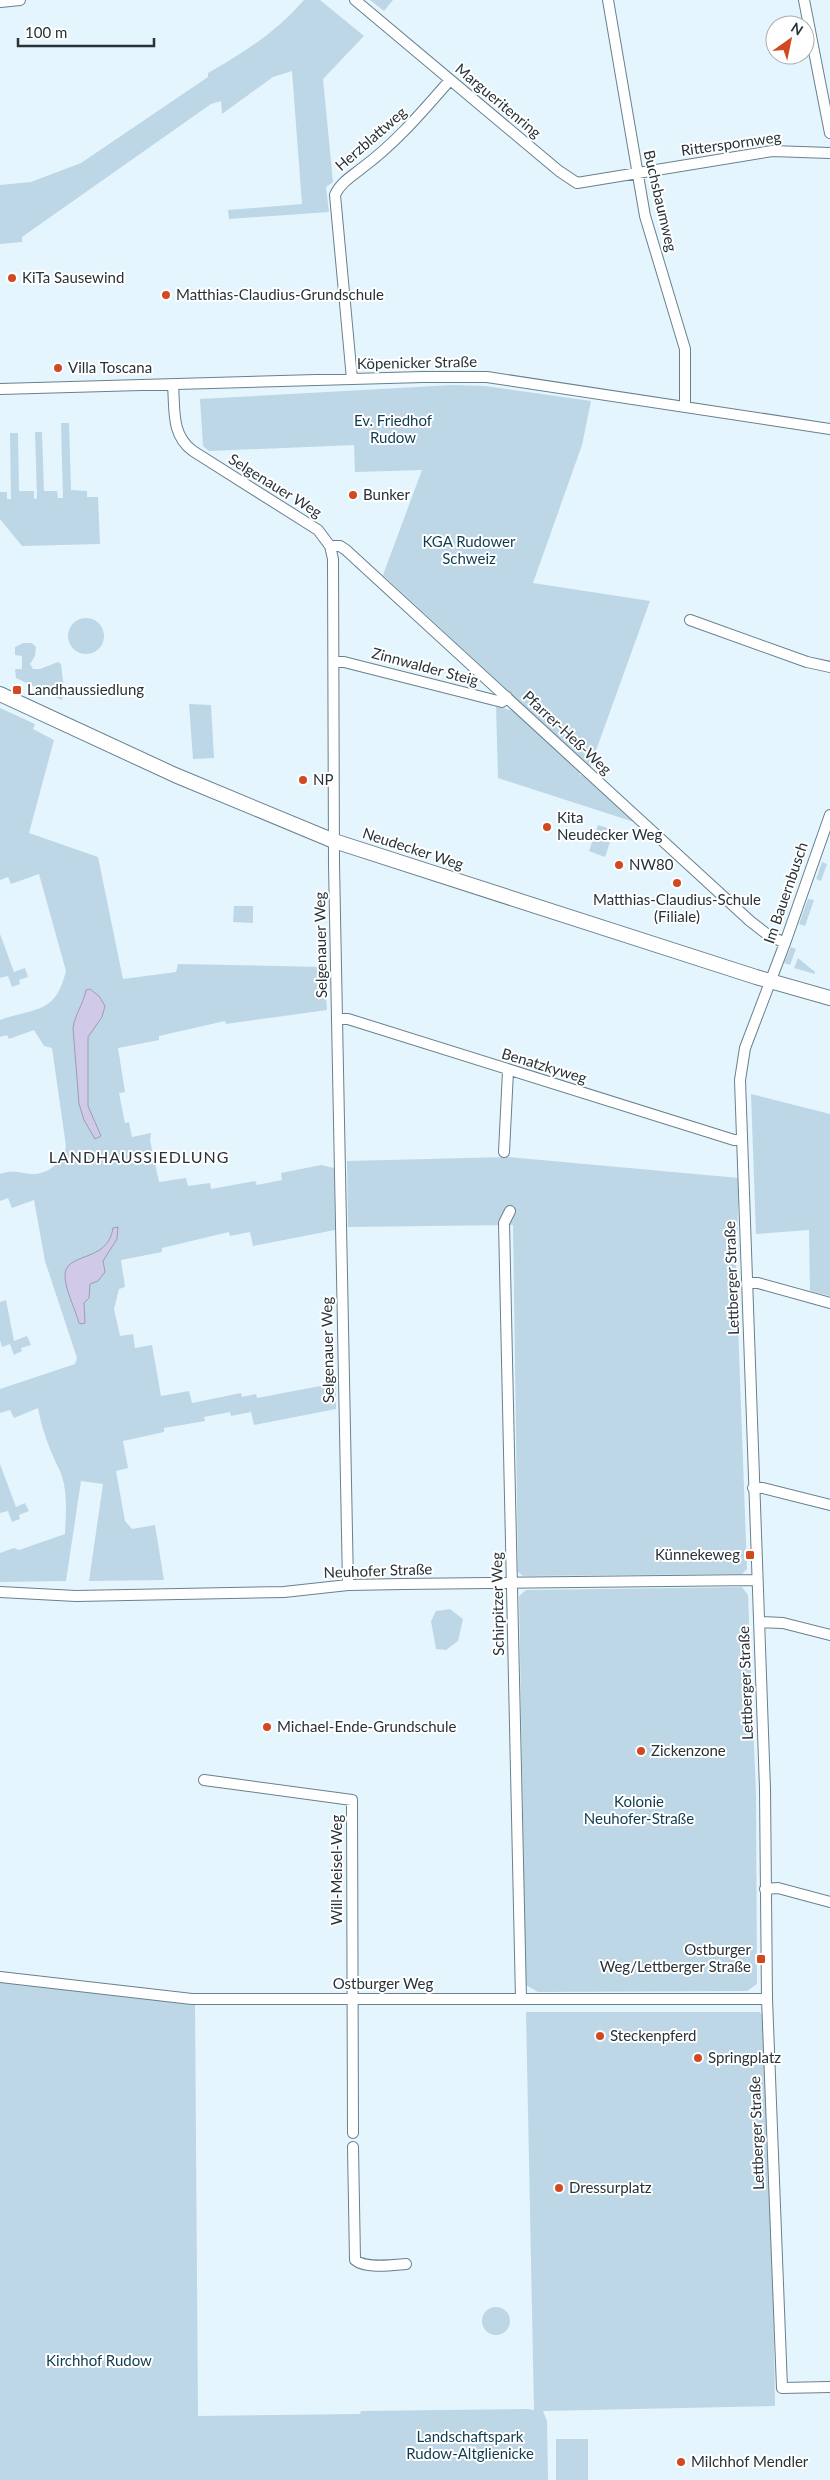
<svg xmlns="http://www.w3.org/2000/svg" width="830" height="2480" viewBox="0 0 830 2480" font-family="Lato,sans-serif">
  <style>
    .green { fill: #bdd7e6 }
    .water { fill: #d1c9e8; stroke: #9e9cb3 }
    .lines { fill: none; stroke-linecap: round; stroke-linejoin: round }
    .street-casing { stroke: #68818e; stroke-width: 12 }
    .secondary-casing { stroke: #68818e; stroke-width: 16 }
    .street { stroke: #fff; stroke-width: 10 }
    .secondary { stroke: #fff; stroke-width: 14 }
    .poi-dot { fill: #d24921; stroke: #fff; stroke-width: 2 }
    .labels { text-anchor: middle; stroke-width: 4; stroke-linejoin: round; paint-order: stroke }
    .street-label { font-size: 15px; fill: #283238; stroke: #fff }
    .poi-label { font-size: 15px; fill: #283238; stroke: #fff; text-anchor: start }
    .park-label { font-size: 15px; fill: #0f3c50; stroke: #fff }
    .neighbourhood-label { font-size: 16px; letter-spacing: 1px; fill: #283238; stroke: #fff }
  </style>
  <rect width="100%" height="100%" fill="#e4f5fe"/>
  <path class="green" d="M 304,0 L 320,0 L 364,36 L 323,79 L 333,182 L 326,187 L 329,212 L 229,219 L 228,210 L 302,204 L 292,71 L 273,77 L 222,114 L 221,101 L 211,104 L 22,237 L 22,242 L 0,244 L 0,185 L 31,182 L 81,163 L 208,77 L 208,73 C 245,52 276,32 304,0 Z
    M 370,0 L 393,0 L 384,11 Z
    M 453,385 L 485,386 L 591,401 L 582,445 L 533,583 L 650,601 L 590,767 L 383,575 L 422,470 L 355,472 L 354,445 L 209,451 L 203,446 L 200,399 Z
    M 61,423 L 69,423 L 71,490 L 87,491 L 87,497 L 98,497 L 100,544 L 22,546 L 0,519 L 0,492 L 7,492 L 7,499 L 11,499 L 10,433 L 18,433 L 19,491 L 34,491 L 34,499 L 37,498 L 35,432 L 42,432 L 44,491 L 57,491 L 58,498 L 63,498 Z
    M68 636a18 18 0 1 1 36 0a18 18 0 1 1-36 0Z
    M 23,643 L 32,643 L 36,647 L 35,656 L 30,664 L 33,669 L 40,669 L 58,662 L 61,664 L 64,689 L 62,700 L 16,678 L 15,669 L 22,669 L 22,656 L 15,655 L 15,647 Z
    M 189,704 L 211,705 L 214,758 L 193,759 Z
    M 496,706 L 514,711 L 580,772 L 579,774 L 584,776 L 634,822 L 498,778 Z
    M 0,708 L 35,724 L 33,729 L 54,740 L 29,833 L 98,857 L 123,979 L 176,972 L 178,964 L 324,967 L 327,1010 L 226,1024 L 225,1021 L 159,1036 L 159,1040 L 118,1048 L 125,1092 L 119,1093 L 125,1123 L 129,1122 L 132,1137 L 151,1133 L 150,1140 L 159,1182 L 186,1178 L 188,1186 L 210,1183 L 211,1189 L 255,1181 L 257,1185 L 282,1180 L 281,1173 L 321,1165 L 334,1168 L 335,1230 L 253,1246 L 250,1232 L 230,1236 L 229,1232 L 162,1248 L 162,1252 L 121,1260 L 125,1287 L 119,1289 L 114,1309 L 120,1336 L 133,1334 L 135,1348 L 152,1345 L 161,1396 L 189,1391 L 192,1403 L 241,1393 L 242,1397 L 256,1394 L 257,1398 L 336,1383 L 336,1409 L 254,1425 L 251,1412 L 231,1416 L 230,1412 L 204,1417 L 205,1421 L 164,1428 L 164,1432 L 123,1441 L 128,1468 L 116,1471 L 125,1521 L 132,1529 L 155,1525 L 164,1580 L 89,1581 L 103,1484 L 81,1481 L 66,1581 L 0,1582 L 0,1553 L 14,1548 L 19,1550 L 65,1534 C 66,1514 68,1490 60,1471 C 50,1451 42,1430 38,1408 L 14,1418 L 10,1410 L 0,1413 L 0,1389 L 75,1364 L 77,1358 L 45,1261 L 34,1200 L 12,1208 L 8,1198 L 0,1201 L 0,1174 C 14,1169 21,1174 35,1174 C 50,1173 64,1160 66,1146 L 52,1048 L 44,1046 L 34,1030 L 9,1039 L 7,1035 L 0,1037 L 0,1020 C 36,1007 55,1015 66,971 L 39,874 L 11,884 L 8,877 L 0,880 Z
    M 598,825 L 614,830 L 605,857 L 589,851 Z
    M 822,862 L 827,864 L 821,881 L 816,879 Z
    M 808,899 L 814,900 L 805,926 L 799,924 Z
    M 234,906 L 253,906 L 253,923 L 233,922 Z
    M 0,934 L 14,972 L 25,968 L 28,977 L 19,980 L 20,984 L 12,987 L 8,976 L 0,978 Z
    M 791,947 L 796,949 L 790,965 L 784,963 Z
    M 798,958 L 815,972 L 815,974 L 794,968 Z
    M 751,1094 L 830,1114 L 830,1296 L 810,1291 L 809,1230 L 756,1234 Z
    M 508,1157 L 739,1178 L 736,1270 L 747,1569 L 742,1574 L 523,1576 L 518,1572 L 513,1225 L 348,1227 L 347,1161 Z
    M 6,1300 L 14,1341 L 27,1336 L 31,1345 L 21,1348 L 22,1351 L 14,1355 L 10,1344 L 2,1347 L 0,1340 L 0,1302 Z
    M 0,1464 L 16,1507 L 25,1503 L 29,1511 L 19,1515 L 20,1519 L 12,1522 L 8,1511 L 0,1513 Z
    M 742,1587 L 748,1595 L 756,1794 L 757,1984 L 747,1991 L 538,1992 L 526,1985 L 519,1596 L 526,1590 Z
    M 450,1609 L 463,1619 L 458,1641 L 446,1650 L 436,1649 L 431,1621 L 436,1611 Z
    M 0,1981 L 195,2003 L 198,2416 L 360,2414 L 361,2411 L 527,2409 L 534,2410 L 526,2012 L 759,2012 L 763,2015 L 773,2279 L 775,2406 L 543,2411 L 547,2421 L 548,2480 L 0,2480 Z
    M482 2321a14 14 0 1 1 28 0a14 14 0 1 1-28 0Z
    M 556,2439 L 588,2439 L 588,2480 L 556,2480 Z"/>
  <path class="water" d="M 90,989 L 99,996 L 105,1006 L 102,1017 L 88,1037 L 88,1106 L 101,1136 L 95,1139 L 84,1120 L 79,1104 L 73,1028 C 75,1014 83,1005 86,990 Z
    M 118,1227 L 117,1239 L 103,1261 L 105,1272 L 98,1281 L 90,1284 L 89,1298 L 84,1303 L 85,1323 L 82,1324 L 79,1323 C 75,1308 66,1292 65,1277 C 63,1251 108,1264 113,1228 Z"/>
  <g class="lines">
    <g class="street-casing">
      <path id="street" d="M 355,0 L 559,171 L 577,183 L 772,151 L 830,153
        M 608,0 L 645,216 L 685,349 L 685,407
        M 804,0 L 830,133
        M 0,2 L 20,0
        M 352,379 L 335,195 C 340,183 352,176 362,168 C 396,143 422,112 450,80
        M 173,385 C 175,410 171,435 193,451 L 318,530 L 330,546 L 333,559 L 334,864 L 348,1585
        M 0,389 L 423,377 L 487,377 L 830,429
        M 330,546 L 340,546 L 346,550 L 750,921 L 768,935 L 785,943
        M 690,620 L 807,662 L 830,667
        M 334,662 L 344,662 L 502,702 L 507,697
        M 830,815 L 785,943 L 745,1048 L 740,1080 L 765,1789 L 767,1999 L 782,2388 L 830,2387
        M 338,1019 L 348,1019 L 734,1140 L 741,1140
        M 504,1152 L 508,1071
        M 510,1211 L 504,1223 L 521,1999
        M 747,1283 L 758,1283 L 830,1303
        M 753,1488 L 763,1488 L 830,1505
        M 0,1592 L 76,1596 L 284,1592 L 348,1585 L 403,1584 L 757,1580
        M 759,1622 L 783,1623 L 830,1635
        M 204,1780 L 352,1800 L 353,2133
        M 765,1889 L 778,1888 L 830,1902
        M 0,1977 L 192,1999 L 767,1999
        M 353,2147 L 355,2260 C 366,2269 393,2265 406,2264"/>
    </g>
    <g class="secondary-casing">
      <path id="secondary" d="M 0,694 L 175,775 L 334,841 L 756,977 L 830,998"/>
    </g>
    <use href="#street" class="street"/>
    <use href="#secondary" class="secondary"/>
  </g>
  <g class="poi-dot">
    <circle cx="12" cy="278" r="5"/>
    <circle cx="166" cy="295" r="5"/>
    <circle cx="58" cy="368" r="5"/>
    <circle cx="353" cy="495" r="5"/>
    <rect x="12" y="685" width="10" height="10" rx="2.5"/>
    <circle cx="303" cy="780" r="5"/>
    <circle cx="547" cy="827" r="5"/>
    <circle cx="619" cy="865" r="5"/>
    <circle cx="677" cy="883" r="5"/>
    <rect x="745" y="1550" width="10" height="10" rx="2.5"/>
    <circle cx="267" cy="1727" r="5"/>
    <circle cx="641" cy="1751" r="5"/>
    <rect x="756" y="1954" width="10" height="10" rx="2.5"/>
    <circle cx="600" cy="2036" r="5"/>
    <circle cx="698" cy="2058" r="5"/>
    <circle cx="559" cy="2188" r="5"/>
    <circle cx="681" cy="2462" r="5"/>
  </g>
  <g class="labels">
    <g class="street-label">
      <text transform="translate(498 101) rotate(40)" y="5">Margueritenring</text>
      <text transform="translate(371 139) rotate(-41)" y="5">Herzblattweg</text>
      <text transform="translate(731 144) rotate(-8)" y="5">Ritterspornweg</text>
      <text transform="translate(660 201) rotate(77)" y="5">Buchsbaumweg</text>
      <text transform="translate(417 363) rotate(-1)" y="5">Köpenicker Straße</text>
      <text transform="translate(275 486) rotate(32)" y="5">Selgenauer Weg</text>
      <text transform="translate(425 667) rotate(15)" y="5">Zinnwalder Steig</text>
      <text transform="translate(567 733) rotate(43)" y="5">Pfarrer-Heß-Weg</text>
      <text transform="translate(413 849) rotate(18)" y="5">Neudecker Weg</text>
      <text transform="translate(786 893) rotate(-71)" y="5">Im Bauernbusch</text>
      <text transform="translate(321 945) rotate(-91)" y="5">Selgenauer Weg</text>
      <text transform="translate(544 1066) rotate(17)" y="5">Benatzkyweg</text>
      <text transform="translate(732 1278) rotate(-92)" y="5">Lettberger Straße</text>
      <text transform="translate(328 1350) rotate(-91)" y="5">Selgenauer Weg</text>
      <text transform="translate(378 1571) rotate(-2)" y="5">Neuhofer Straße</text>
      <text transform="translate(498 1604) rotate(-91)" y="5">Schirpitzer Weg</text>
      <text transform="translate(746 1683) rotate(-92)" y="5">Lettberger Straße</text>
      <text transform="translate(337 1870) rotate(-90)" y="5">Will-Meisel-Weg</text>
      <text x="383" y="1989">Ostburger Weg</text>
      <text transform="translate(757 2133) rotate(-92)" y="5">Lettberger Straße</text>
    </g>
    <g class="poi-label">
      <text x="22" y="283">KiTa Sausewind</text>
      <text x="176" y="300">Matthias-Claudius-Grundschule</text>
      <text x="68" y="373">Villa Toscana</text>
      <text x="363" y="500">Bunker</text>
      <text x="27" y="695">Landhaussiedlung</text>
      <text x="313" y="785">NP</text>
      <text x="557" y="823">Kita<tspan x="557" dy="17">Neudecker Weg</tspan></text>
      <text x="629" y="870">NW80</text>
      <text x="677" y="905" text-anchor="middle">Matthias-Claudius-Schule<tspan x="677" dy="17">(Filiale)</tspan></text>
      <text x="740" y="1560" text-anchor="end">Künnekeweg</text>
      <text x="277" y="1732">Michael-Ende-Grundschule</text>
      <text x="651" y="1756">Zickenzone</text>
      <text x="751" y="1955" text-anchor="end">Ostburger<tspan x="751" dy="17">Weg/Lettberger Straße</tspan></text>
      <text x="610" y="2041">Steckenpferd</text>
      <text x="708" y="2063">Springplatz</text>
      <text x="569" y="2193">Dressurplatz</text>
      <text x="691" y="2467">Milchhof Mendler</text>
    </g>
    <g class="park-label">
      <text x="393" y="426">Ev. Friedhof<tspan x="393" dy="17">Rudow</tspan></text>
      <text x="469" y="547">KGA Rudower<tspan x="469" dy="17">Schweiz</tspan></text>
      <text x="639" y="1807">Kolonie<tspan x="639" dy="17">Neuhofer-Straße</tspan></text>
      <text x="99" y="2366">Kirchhof Rudow</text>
      <text x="470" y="2442">Landschaftspark<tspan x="470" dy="17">Rudow-Altglienicke</tspan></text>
    </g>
    <g class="neighbourhood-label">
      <text x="139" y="1163">LANDHAUSSIEDLUNG</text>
    </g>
  </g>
  <g transform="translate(790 40) rotate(33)"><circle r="24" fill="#ffffff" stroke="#a9adaf"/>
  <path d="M0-4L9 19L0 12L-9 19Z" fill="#d24921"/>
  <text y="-8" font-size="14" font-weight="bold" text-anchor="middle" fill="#283238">N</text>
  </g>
  <path d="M18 38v8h136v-8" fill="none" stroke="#283238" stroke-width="2.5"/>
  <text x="25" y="38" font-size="15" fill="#283238" stroke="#ffffff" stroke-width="4" paint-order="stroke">100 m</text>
</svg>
